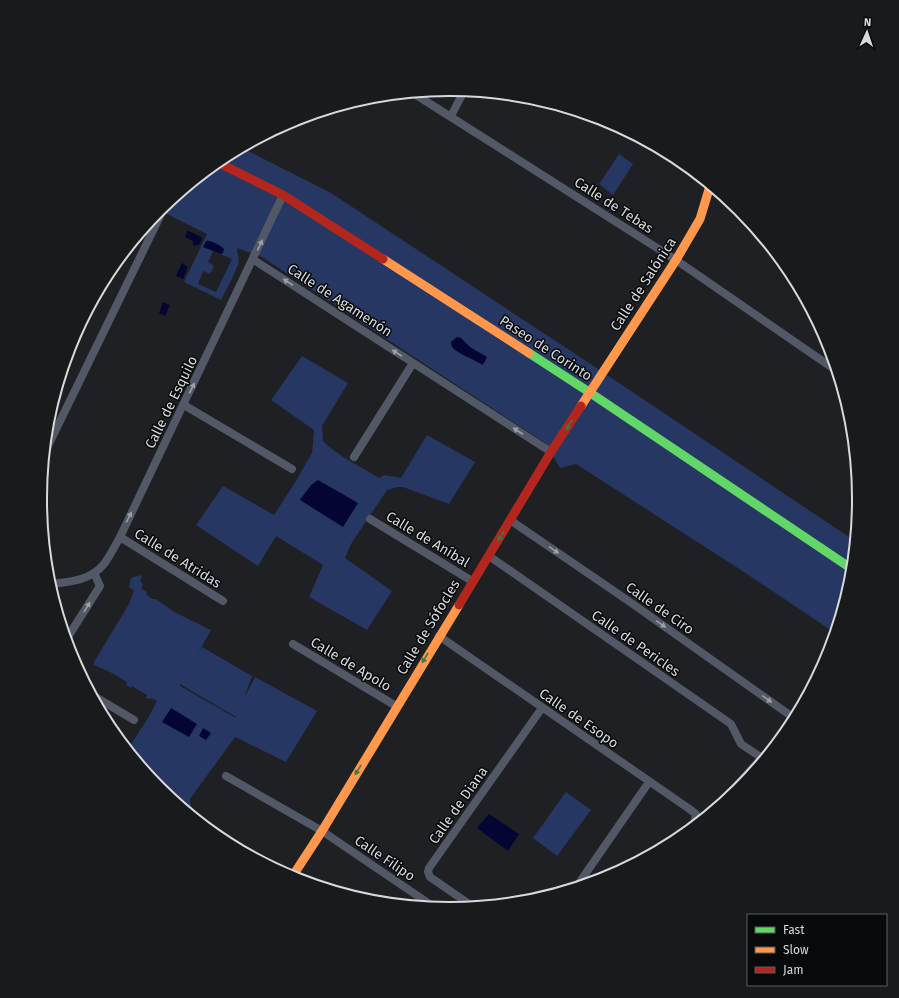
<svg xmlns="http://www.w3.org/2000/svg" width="899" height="998" viewBox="0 0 899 998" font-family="'Fira Sans',sans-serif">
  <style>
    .green { fill: #263763; fill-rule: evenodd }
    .water { fill: #040532 }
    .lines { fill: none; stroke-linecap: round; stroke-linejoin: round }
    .street { stroke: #525865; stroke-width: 8 }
    .fast { stroke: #63d668; stroke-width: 9 }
    .slow { stroke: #ff974d; stroke-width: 9 }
    .jam { stroke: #b3261e; stroke-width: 9 }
    .oneway { fill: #9b9fa6 }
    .oneway2 { fill: #3a7a3e }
    .labels { text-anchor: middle; stroke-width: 3; stroke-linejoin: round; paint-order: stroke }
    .street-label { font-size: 14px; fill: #d7d9dc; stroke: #08090b }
    .rim { fill: none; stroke: #d7d9dc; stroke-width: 2 }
  </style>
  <rect width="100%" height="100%" fill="#1e2023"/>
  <path class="green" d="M 242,148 L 331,193 L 589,363 L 855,541 L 851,579 L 835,633 L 744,572 L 576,464 L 560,468 L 545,443 L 262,257 L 237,248 L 239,262 L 232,279 L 221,300 L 184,282 L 207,234 L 159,210 L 222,158 ZM 213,251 L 232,259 L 216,292 L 198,284 L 203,271 L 210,274 L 214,266 L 208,262 Z
    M 619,154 L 633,164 L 613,195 L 599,184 Z
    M 302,356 L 348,383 L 322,426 L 323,441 C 339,457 360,466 379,478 L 384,475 L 401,478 L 427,435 L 475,462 L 449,504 L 403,487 L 397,487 L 387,490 L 351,544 L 345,558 L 392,591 L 367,630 L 309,597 L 323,565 L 276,536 L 258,566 L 196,525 L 223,486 L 274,515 L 294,484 L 312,453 L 314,430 L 271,400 Z
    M 140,575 L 142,577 L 140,581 L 143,584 L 141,589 L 147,592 L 146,594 L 152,599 L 156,599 L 174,612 L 211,630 L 196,657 L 202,647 L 252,676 L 244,698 L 255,677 L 317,711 L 286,762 L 235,737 L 190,799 L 192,815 L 182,806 L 180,798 L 156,784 L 128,749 L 148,718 L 157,701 L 151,698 L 150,699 L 146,698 L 147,695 L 132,686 L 131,688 L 126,685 L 127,682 L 110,672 L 94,665 L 94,662 L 129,604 L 134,590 L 129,587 L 131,578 ZM 180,684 L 236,717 L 236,718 L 180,686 Z
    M 566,792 L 591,810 L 557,856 L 533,838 Z"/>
  <path class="water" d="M 187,231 L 189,231 L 201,237 L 202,238 L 200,244 L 195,246 L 193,245 L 193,241 L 185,237 Z
    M 206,241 C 210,240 220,245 224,249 L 223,253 L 221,254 L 203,247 Z
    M 182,263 L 188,267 L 183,279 L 176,276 Z
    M 162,302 L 170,305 L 165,316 L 159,313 L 162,305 Z
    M 457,337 L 461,338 L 470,347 L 487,357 L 483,365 C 478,362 454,351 453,348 C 451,346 451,344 451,342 Z
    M 318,480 L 358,503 L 343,527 L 300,500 L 311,485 Z
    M 171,708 L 197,724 L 189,737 L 162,722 Z
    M 203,728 L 211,733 L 206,740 L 199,736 Z
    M 489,814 L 519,834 L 508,851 L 477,828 Z"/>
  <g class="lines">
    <path class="street" d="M 413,93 L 676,260 L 837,371
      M 451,116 L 464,91
      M 254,260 L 551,452
      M 184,405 L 292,469
      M 44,454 L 165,206
      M 354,457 L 413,363
      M 370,519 L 472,581
      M 510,520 L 630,602 L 794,718
      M 120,537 L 223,601
      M 489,556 L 731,724 L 741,744 L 762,758
      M 49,584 C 69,582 90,581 104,564 C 110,556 115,546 120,537 L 283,195
      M 439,636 L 688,808 L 696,814 L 694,825
      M 66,640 L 100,586 L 94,573
      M 293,644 L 396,706
      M 92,695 L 134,720
      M 226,776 L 322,831 L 434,907
      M 719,805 L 789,728
      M 686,832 L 690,826 L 694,825
      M 577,886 L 649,782
      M 472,906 L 430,877 L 428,872 L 429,868 L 542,708"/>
    <path class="fast" d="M 529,353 L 589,392 L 852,569"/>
    <path class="slow" d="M 383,259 L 529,353
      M 581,406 L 676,260 L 700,219 L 710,186
      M 292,877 L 322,831 L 459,605"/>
    <path class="jam" d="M 217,162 L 283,195 L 383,259
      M 459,605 L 551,452 L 581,406"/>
  </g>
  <defs><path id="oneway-solid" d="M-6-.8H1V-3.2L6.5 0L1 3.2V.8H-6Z"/></defs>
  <g class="oneway">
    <use href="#oneway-solid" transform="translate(260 245) rotate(-65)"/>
    <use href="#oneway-solid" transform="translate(288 282) rotate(-147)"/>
    <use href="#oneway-solid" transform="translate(397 353) rotate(-147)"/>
    <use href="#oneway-solid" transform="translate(192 388) rotate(-64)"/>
    <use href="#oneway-solid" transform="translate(518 431) rotate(-147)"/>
    <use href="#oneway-solid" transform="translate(129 517) rotate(-64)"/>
    <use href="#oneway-solid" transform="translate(554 550) rotate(34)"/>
    <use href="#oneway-solid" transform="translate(87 607) rotate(-58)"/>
    <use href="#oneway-solid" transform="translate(661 624) rotate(35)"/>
    <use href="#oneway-solid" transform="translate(767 699) rotate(35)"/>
  </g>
  <g class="oneway2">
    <use href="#oneway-solid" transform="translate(569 425) rotate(122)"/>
    <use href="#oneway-solid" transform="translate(501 536) rotate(121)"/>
    <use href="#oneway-solid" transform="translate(425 658) rotate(121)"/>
    <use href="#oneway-solid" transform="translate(358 770) rotate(121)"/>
  </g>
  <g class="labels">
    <g class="street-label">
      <text transform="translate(614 205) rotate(33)" y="5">Calle de Tebas</text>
      <text transform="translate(643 284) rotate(-57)" y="5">Calle de Salónica</text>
      <text transform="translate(340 300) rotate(33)" y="5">Calle de Agamenón</text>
      <text transform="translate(546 348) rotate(33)" y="5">Paseo de Corinto</text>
      <text transform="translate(171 402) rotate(-64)" y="5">Calle de Esquilo</text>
      <text transform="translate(428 539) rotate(31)" y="5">Calle de Aníbal</text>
      <text transform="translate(178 558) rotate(32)" y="5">Calle de Atridas</text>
      <text transform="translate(660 608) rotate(35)" y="5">Calle de Ciro</text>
      <text transform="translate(428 627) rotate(-59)" y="5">Calle de Sófocles</text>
      <text transform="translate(636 643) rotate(35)" y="5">Calle de Pericles</text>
      <text transform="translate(351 664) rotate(31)" y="5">Calle de Apolo</text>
      <text transform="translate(579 718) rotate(35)" y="5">Calle de Esopo</text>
      <text transform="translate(458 805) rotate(-55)" y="5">Calle de Diana</text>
      <text transform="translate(385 858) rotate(34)" y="5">Calle Filipo</text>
    </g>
  </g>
  <path d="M0 0H899V998H0ZM449 96H450A402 402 0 0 1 852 498V500A402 402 0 0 1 450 902H449A402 402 0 0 1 47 500V498A402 402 0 0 1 449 96Z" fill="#191a1c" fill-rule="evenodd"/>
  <path class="rim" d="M449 96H450A402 402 0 0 1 852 498V500A402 402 0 0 1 450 902H449A402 402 0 0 1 47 500V498A402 402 0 0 1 449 96Z"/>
  <rect x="747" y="914" width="140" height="72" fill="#08090b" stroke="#5b5c5f"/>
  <rect x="755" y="927" width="20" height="6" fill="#63d668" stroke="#5b5c5f"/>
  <text x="783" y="934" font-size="12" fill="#d7d9dc">Fast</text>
  <rect x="755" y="947" width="20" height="6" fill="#ff974d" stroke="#5b5c5f"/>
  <text x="783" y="954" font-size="12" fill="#d7d9dc">Slow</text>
  <rect x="755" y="967" width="20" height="6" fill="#b3261e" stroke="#5b5c5f"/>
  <text x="783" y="974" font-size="12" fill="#d7d9dc">Jam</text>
  <g transform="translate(867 32) rotate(3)" stroke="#08090b" stroke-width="3" paint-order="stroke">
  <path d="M0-3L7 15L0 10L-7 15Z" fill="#d7d9dc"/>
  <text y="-6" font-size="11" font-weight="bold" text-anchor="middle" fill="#d7d9dc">N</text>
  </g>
</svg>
